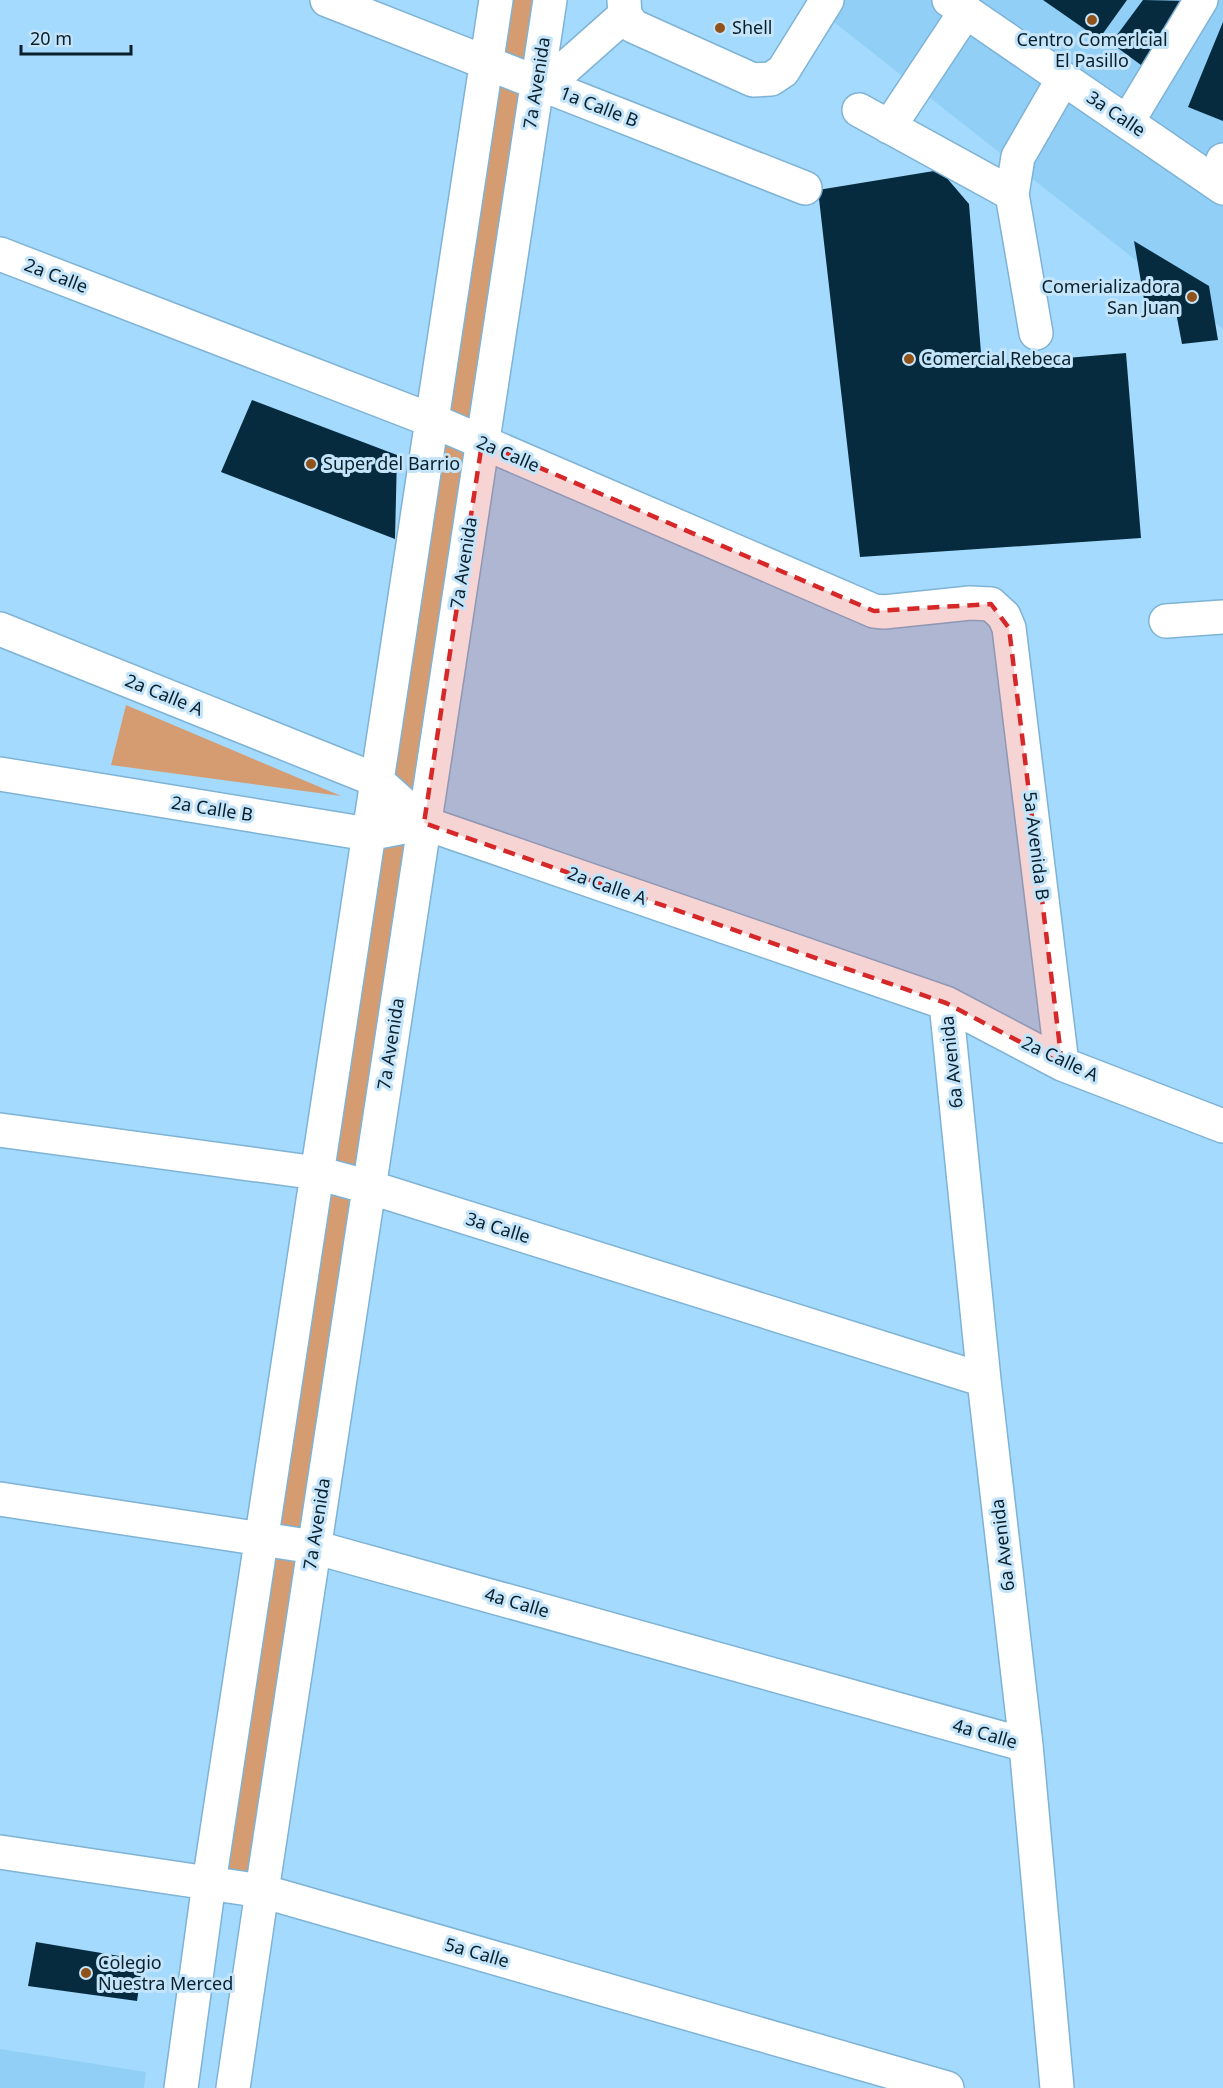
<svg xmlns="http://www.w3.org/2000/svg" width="1223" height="2088" viewBox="0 0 1223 2088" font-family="'Noto Sans',sans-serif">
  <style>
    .built { fill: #91cff7 }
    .green { fill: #d69c71 }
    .building { fill: #062b3e }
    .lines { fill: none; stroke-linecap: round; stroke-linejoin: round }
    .minor-casing { stroke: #7eb3d5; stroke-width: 36 }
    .major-casing { stroke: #7eb3d5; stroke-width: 36 }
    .minor { stroke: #fff; stroke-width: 33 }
    .major { stroke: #fff; stroke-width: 33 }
    .marked { fill: #d62828; fill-opacity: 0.2; stroke: #d62828; stroke-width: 4.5; stroke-dasharray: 12 8; stroke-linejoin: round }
    .poi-dot { fill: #91521a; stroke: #c4e4fa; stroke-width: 2 }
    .labels { text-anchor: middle; stroke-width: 6; stroke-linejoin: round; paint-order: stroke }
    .poi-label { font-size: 18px; fill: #091f2b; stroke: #c4e4fa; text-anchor: start }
    .street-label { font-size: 18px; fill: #091f2b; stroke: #c4e4fa }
  </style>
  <rect width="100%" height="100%" fill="#a4dafd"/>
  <path class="built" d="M 806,0 L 1223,0 L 1223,329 Z
    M 0,2049 L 146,2072 L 144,2088 L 0,2088 Z"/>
  <path class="green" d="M 496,0 L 550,0 L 262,1891 L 209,1883 Z
    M 126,705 L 341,796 L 111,765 Z"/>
  <path class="building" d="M 1043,0 L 1127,0 L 1099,39 Z
    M 1143,0 L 1188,1 L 1141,65 L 1111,43 Z
    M 1223,22 L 1223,121 L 1188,107 Z
    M 940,170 L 969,204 L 982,365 L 1126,353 L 1141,538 L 860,557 L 818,190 Z
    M 1134,241 L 1209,286 L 1218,340 L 1182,344 L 1175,307 L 1146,311 Z
    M 252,400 L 397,455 L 395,539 L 221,472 Z
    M 36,1942 L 143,1960 L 137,2001 L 28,1986 Z"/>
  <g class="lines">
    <g class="minor-casing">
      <path id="minor" d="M 327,0 L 805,188
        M 624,0 L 625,15 L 633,26 L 753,80 L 771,79 L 783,71 L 827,0
        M 545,86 L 625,15
        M 859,110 L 1012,194
        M 1128,121 L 1201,0
        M 889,127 L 966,11
        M 1215,182 L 1223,160
        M 0,254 L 431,420 L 874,611 L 884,612 L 970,603 L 991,604 L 1004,616 L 1009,628 L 1062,1064
        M 1036,333 L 1012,194 L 1018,157 L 1063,79
        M 1166,621 L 1223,617
        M 0,629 L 376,780 L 424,823 L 946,1003 L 1062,1064 L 1223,1126
        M 0,774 L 368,834 L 424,823
        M 946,1003 L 984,1380 L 1026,1745 L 1057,2088
        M 0,1130 L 317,1173 L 369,1187 L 984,1380
        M 0,1499 L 314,1547 L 1026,1745
        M 0,1852 L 262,1891 L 947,2088
        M 181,2088 L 209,1883 L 496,0
        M 233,2088 L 262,1891 L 550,0"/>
    </g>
    <g class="major-casing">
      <path id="major" d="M 949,0 L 1223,188"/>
    </g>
    <use href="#minor" class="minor"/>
    <use href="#major" class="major"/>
  </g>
  <path class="marked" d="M 482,443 L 874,611 L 991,604 L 1009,628 L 1062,1064 L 946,1003 L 424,823 Z"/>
  <g class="poi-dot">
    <circle cx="1092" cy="20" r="6"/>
    <circle cx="720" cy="28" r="6"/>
    <circle cx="1192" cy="297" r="6"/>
    <circle cx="909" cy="359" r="6"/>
    <circle cx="311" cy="464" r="6"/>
    <circle cx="86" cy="1973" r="6"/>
  </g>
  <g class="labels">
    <g class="poi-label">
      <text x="732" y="34">Shell</text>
      <text x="1092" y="46" text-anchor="middle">Centro Comerlcial<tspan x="1092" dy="21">El Pasillo</tspan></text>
      <text x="1180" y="293" text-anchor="end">Comerializadora<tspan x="1180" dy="21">San Juan</tspan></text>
      <text x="921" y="365">Comercial Rebeca</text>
      <text x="323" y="470">Super del Barrio</text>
      <text x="98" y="1969">Colegio<tspan x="98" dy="21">Nuestra Merced</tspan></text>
    </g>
    <g class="street-label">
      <text transform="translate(537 83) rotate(-81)" y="6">7a Avenida</text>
      <text transform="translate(599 107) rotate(21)" y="6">1a Calle B</text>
      <text transform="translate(1116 114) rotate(34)" y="6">3a Calle</text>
      <text transform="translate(56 276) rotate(21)" y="6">2a Calle</text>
      <text transform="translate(508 454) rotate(23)" y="6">2a Calle</text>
      <text transform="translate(464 563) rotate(-81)" y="6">7a Avenida</text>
      <text transform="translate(164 695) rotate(22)" y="6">2a Calle A</text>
      <text transform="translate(212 809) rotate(9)" y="6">2a Calle B</text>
      <text transform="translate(1036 846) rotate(83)" y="6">5a Avenida B</text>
      <text transform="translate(607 886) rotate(19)" y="6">2a Calle A</text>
      <text transform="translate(391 1044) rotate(-81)" y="6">7a Avenida</text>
      <text transform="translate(1060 1059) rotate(25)" y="6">2a Calle A</text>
      <text transform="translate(952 1062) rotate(-96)" y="6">6a Avenida</text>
      <text transform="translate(498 1228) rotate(17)" y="6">3a Calle</text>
      <text transform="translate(317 1524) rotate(-81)" y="6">7a Avenida</text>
      <text transform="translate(1003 1545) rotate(-97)" y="6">6a Avenida</text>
      <text transform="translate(517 1603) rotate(16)" y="6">4a Calle</text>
      <text transform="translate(985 1734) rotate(16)" y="6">4a Calle</text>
      <text transform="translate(477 1953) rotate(16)" y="6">5a Calle</text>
    </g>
  </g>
  <path d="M21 45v9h110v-9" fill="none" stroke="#091f2b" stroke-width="3"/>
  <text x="30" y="45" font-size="18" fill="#091f2b" stroke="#c4e4fa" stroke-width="4.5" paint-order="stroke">20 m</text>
</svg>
